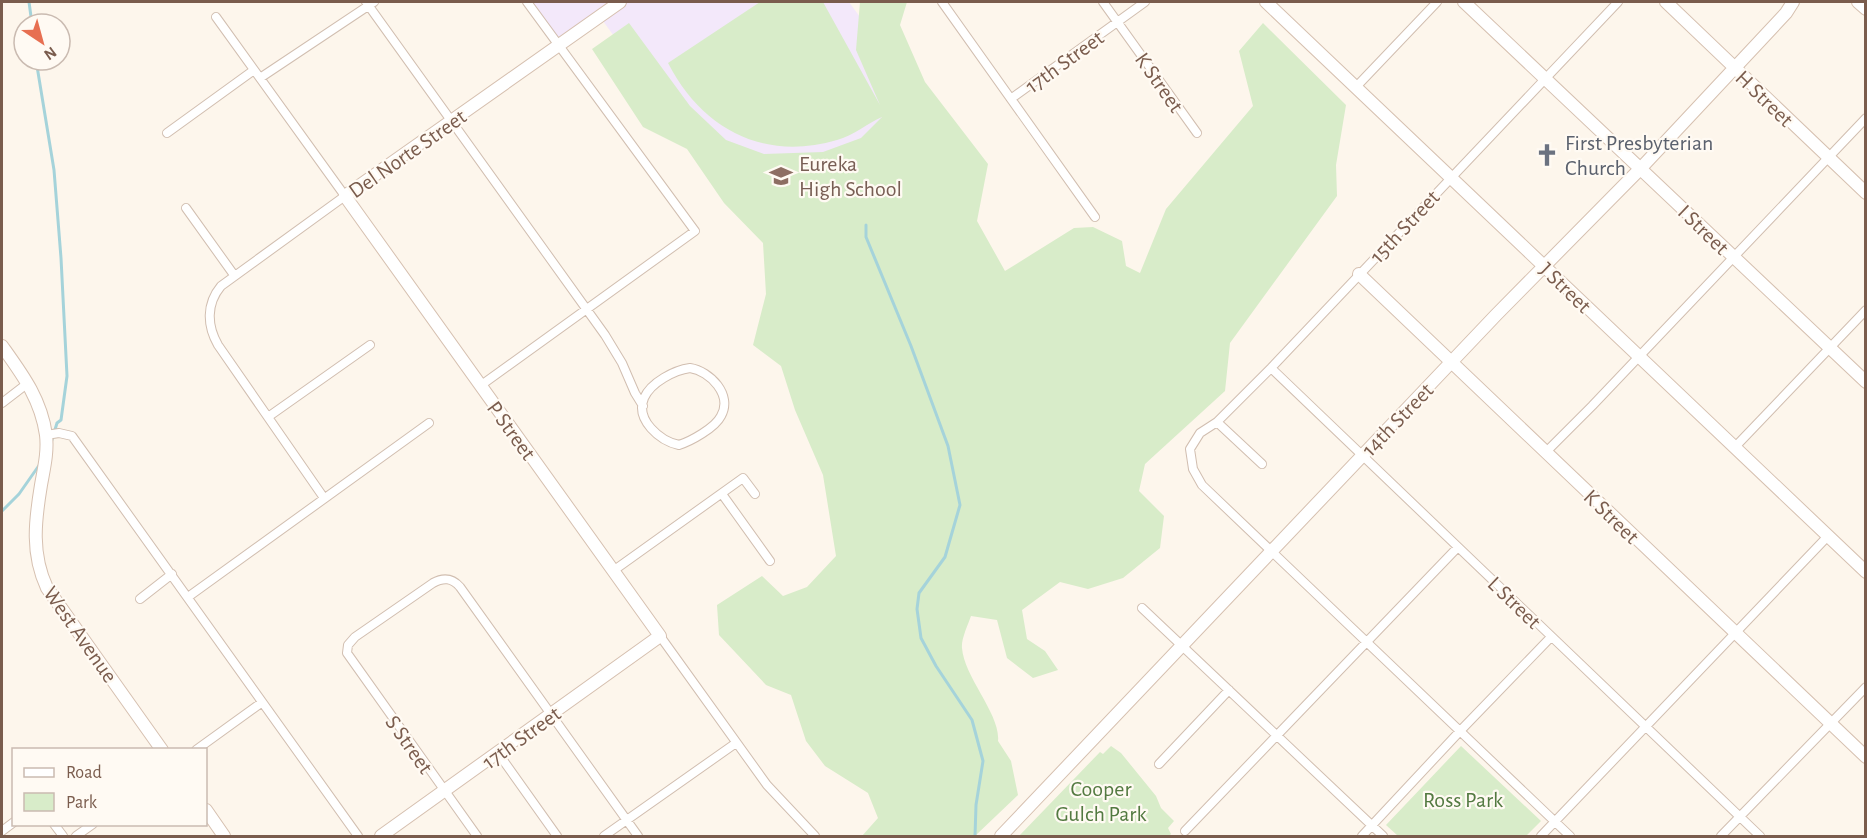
<svg xmlns="http://www.w3.org/2000/svg" width="1867" height="838" viewBox="0 0 1867 838" font-family="'Alegreya Sans',sans-serif">
  <style>
    .education { fill: #f3e8fa }
    .green { fill: #d8ecc9 }
    .lines { fill: none; stroke-linecap: round; stroke-linejoin: round }
    .stream { stroke: #a5d3da; stroke-width: 3 }
    .street-casing { stroke: #d1beb0; stroke-width: 10 }
    .secondary-casing { stroke: #d6c0b0; stroke-width: 14 }
    .street { stroke: #fff; stroke-width: 8 }
    .secondary { stroke: #fff; stroke-width: 12 }
    .labels { text-anchor: middle; stroke-width: 4.5; stroke-linejoin: round; paint-order: stroke }
    .street-label { font-size: 22px; fill: #7a5c4d; stroke: #fffaf3 }
    .worship-label { font-size: 22px; fill: #5b616d; stroke: #fffaf3; text-anchor: start }
    .education-label { font-size: 22px; fill: #785e54; stroke: #fffaf3; text-anchor: start }
    .park-label { font-size: 22px; fill: #537a41; stroke: #fffaf3 }
  </style>
  <rect width="100%" height="100%" fill="#fdf6ec"/>
  <path class="education" d="M 527,2 L 849,2 L 931,114 L 761,237 L 600,17 L 558,46 Z"/>
  <path class="green" d="M 760,2 L 823,2 L 880,105 L 856,50 L 860,2 L 907,2 L 900,25 L 925,82 L 988,164 L 977,221 L 1005,271 L 1074,228 L 1093,227 L 1122,241 L 1126,266 L 1140,273 L 1166,209 L 1253,106 L 1239,51 L 1263,23 L 1346,105 L 1336,165 L 1337,196 L 1230,343 L 1225,391 L 1145,464 L 1139,491 L 1164,516 L 1160,548 L 1123,578 L 1088,589 L 1060,582 L 1022,610 L 1027,639 L 1045,651 L 1058,670 L 1033,678 L 1007,658 L 997,620 L 971,616 C 968,625 961,639 962,648 C 964,677 1001,715 998,741 L 1011,761 L 1018,795 L 975,836 L 862,836 L 878,818 L 868,793 L 825,766 L 806,741 L 791,695 L 766,685 L 719,635 L 717,605 L 762,576 L 783,596 L 807,587 L 836,556 L 823,475 L 795,410 L 781,366 L 753,345 L 766,294 L 763,243 L 724,203 L 687,149 L 643,127 L 592,49 L 629,23 L 690,106 L 726,140 L 764,154 L 823,152 L 861,138 L 882,117 C 868,123 853,136 837,140 C 764,162 702,129 668,63 Z
    M 1111,746 L 1121,753 L 1156,796 L 1161,808 L 1174,821 L 1168,828 L 1171,834 L 1169,836 L 1019,836 L 1100,752 L 1103,754 Z
    M 1461,746 L 1541,821 L 1526,836 L 1398,836 L 1386,825 Z"/>
  <g class="lines">
    <path class="stream" d="M 29,2 L 32,24
      M 36,60 L 54,170 L 61,258 L 67,376 L 61,420 L 57,423 L 51,443
      M 866,225 L 866,237 L 911,346 L 948,446 L 960,505 L 945,557 L 919,593 L 917,609 L 921,638 L 936,666 L 972,720 L 983,761 L 976,805 L 975,836
      M 2,511 L 19,494 L 40,464"/>
    <g class="street-casing">
      <path id="street" d="M 366,2 L 605,335 L 622,363 L 635,393 L 643,406
        M 942,2 L 1095,217
        M 1103,2 L 1197,133
        M 216,17 L 345,196 L 221,286 C 206,304 207,326 218,345 L 324,498
        M 260,78 L 374,2
        M 1356,87 L 1437,2
        M 1012,98 L 1145,2
        M 167,133 L 254,70
        M 186,208 L 234,275
        M 690,368 C 710,371 733,395 721,416 C 715,428 691,441 679,445 C 660,441 635,420 644,398 C 651,382 675,370 690,368 Z
        M 1271,368 L 1760,836
        M 480,386 L 695,231 L 527,2
        M 2,403 L 28,383
        M 268,417 L 370,345
        M 1217,422 L 1262,464
        M 46,435 L 59,433 L 72,436 L 358,836
        M 1735,447 L 1866,310
        M 1546,452 L 1592,406 L 1866,118
        M 722,494 L 770,561
        M 613,571 L 743,478 L 755,494
        M 188,597 L 429,423
        M 140,599 L 172,574
        M 1142,608 L 1383,836
        M 660,636 L 767,785 L 815,836
        M 196,750 L 261,703
        M 498,753 L 557,836
        M 1159,764 L 1229,690
        M 54,824 L 63,836
        M 2,831 L 14,822
        M 1185,831 L 1458,547
        M 76,836 L 93,824
        M 477,836 L 347,653 L 348,645 L 355,637 L 433,583 C 444,577 452,578 460,587 L 638,836
        M 604,836 L 736,743
        M 1362,836 L 1461,730 L 1551,637
        M 1541,836 L 1828,536
        M 1570,836 L 1202,485 L 1193,469 L 1190,449 L 1200,433 L 1217,422 L 1271,368 L 1618,2
        M 1721,836 L 1866,687"/>
    </g>
    <g class="secondary-casing">
      <path id="secondary" d="M 1266,2 L 1866,572
        M 1464,2 L 1866,382
        M 1666,2 L 1866,193
        M 1858,2 L 1866,9
        M 1359,274 L 1866,757
        M 2,346 C 22,374 41,399 46,435 C 48,452 44,468 41,485 C 35,521 31,554 47,588 L 162,750
        M 206,810 L 224,836
        M 381,836 L 660,636 L 345,196 L 620,2
        M 1001,836 L 1496,315 L 1641,168 L 1786,13 L 1793,2"/>
    </g>
    <use href="#street" class="street"/>
    <use href="#secondary" class="secondary"/>
  </g>
  <defs>
    <g id="church-bare" transform="scale(1.8)"><path d="M-1.2-6h2.4v3.5h3.3v2.4h-3.3V6h-2.4V-.1h-3.3v-2.4h3.3Z" fill="#6b7280" stroke="#fffaf3" stroke-width="2.5" paint-order="stroke"/></g>
    <g id="school-bare" transform="scale(1.8)"><path d="M0-5L7-2L0 1L-7-2ZM-4 1L0 2.5L4 1V4Q0 6-4 4Z" fill="#8d6e63" stroke="#fffaf3" stroke-width="2.5" paint-order="stroke"/></g>
  </defs>
  <g fill-rule="evenodd">
    <use href="#church-bare" x="1547" y="155"/>
    <use href="#school-bare" x="781" y="176"/>
  </g>
  <g class="labels">
    <g class="street-label">
      <text transform="translate(1064 61) rotate(-36)" y="8">17th Street</text>
      <text transform="translate(1160 82) rotate(55)" y="8">K Street</text>
      <text transform="translate(1765 98) rotate(44)" y="8">H Street</text>
      <text transform="translate(407 153) rotate(-35)" y="8">Del Norte Street</text>
      <text transform="translate(1404 226) rotate(-47)" y="8">15th Street</text>
      <text transform="translate(1704 229) rotate(44)" y="8">I Street</text>
      <text transform="translate(1566 287) rotate(44)" y="8">J Street</text>
      <text transform="translate(1397 419) rotate(-46)" y="8">14th Street</text>
      <text transform="translate(512 430) rotate(54)" y="8">P Street</text>
      <text transform="translate(1612 516) rotate(44)" y="8">K Street</text>
      <text transform="translate(1515 602) rotate(44)" y="8">L Street</text>
      <text transform="translate(81 634) rotate(55)" y="8">West Avenue</text>
      <text transform="translate(521 737) rotate(-36)" y="8">17th Street</text>
      <text transform="translate(410 744) rotate(55)" y="8">S Street</text>
    </g>
    <g class="worship-label">
      <text x="1565" y="150">First Presbyterian<tspan x="1565" dy="25">Church</tspan></text>
    </g>
    <g class="education-label">
      <text x="799" y="171">Eureka<tspan x="799" dy="25">High School</tspan></text>
    </g>
    <g class="park-label">
      <text x="1101" y="796">Cooper<tspan x="1101" dy="25">Gulch Park</tspan></text>
      <text x="1463" y="807">Ross Park</text>
    </g>
  </g>
  <rect width="1867" height="838" fill="none" stroke="#7a5c4d" stroke-width="6"/>
  <rect x="12" y="748" width="195" height="78" fill="#fffaf3" stroke="#cabbb1" stroke-width="1.5"/>
  <rect x="24" y="768" width="30" height="9" fill="#ffffff" stroke="#cabbb1" stroke-width="1.5"/>
  <text x="66" y="778" font-size="18" fill="#7a5c4d">Road</text>
  <rect x="24" y="793" width="30" height="18" fill="#d8ecc9" stroke="#cabbb1" stroke-width="1.5"/>
  <text x="66" y="808" font-size="18" fill="#7a5c4d">Park</text>
  <g transform="translate(42 42) rotate(144)"><circle r="28" fill="#fffaf3" stroke="#cabbb1" stroke-width="1.5"/>
  <path d="M0-4.5L10 22L0 15L-10 22Z" fill="#e76f51"/>
  <text y="-9" font-size="16" font-weight="bold" text-anchor="middle" fill="#7a5c4d">N</text>
  </g>
</svg>
